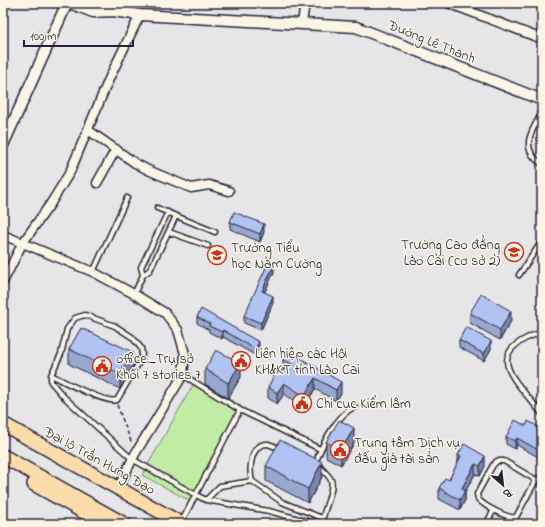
<svg xmlns="http://www.w3.org/2000/svg" width="545" height="527" viewBox="0 0 545 527" font-family="'Indie Flower',sans-serif">
  <style>
    .green { fill: #c2eba6; stroke: #728670 }
    .lines { fill: none; stroke-linecap: round; stroke-linejoin: round }
    .service-casing { stroke: #22223b; stroke-width: 7 }
    .minor-casing { stroke: #22223b; stroke-width: 11 }
    .tertiary-casing { stroke: #22223b; stroke-width: 13 }
    .primary-casing { stroke: #22223b; stroke-width: 16 }
    .path { stroke: #22223b; stroke-width: 1.5; stroke-dasharray: 4 3; stroke-linecap: butt }
    .service { stroke: #fcf5e5; stroke-width: 4 }
    .minor { stroke: #fcf5e5; stroke-width: 8 }
    .tertiary { stroke: #fcf5e5; stroke-width: 10 }
    .primary { stroke: #fddcac; stroke-width: 13 }
    .wall { fill: #98a8d0; stroke: #22223b }
    .shaded-wall { fill: #7c88a9; stroke: #22223b }
    .building { fill: #b1c3f2; stroke: #22223b }
    .labels { text-anchor: middle; stroke-width: 3; stroke-linejoin: round; paint-order: stroke }
    .street-label { font-size: 14px; fill: #22223b; stroke: #fcf5e5 }
    .poi-label { font-size: 14px; fill: #22223b; stroke: #fcf5e5; text-anchor: start }
  </style>
  <rect width="100%" height="100%" fill="#e6e6e9"/>
  <filter id="ink" filterUnits="userSpaceOnUse"><feTurbulence type="fractalNoise" baseFrequency=".025" numOctaves="2"/><feDisplacementMap in="SourceGraphic" scale="8" xChannelSelector="R" yChannelSelector="G"/><feConvolveMatrix kernelMatrix="1 2 1 2 8 2 1 2 1" color-interpolation-filters="sRGB"/></filter>
  <g filter="url(#ink)">
    <path class="green" d="M 198,383 L 240,405 L 241,414 L 190,501 L 142,475 L 193,385 Z"/>
    <g class="lines">
      <g class="service-casing">
        <path id="service" d="M 542,113 C 531,131 519,149 542,164
          M 157,208 L 215,232
          M 169,232 L 208,246
          M 93,272 L 127,198
          M 143,275 L 141,267 L 168,212
          M 519,275 L 542,241
          M 134,294 L 143,275 L 150,270 L 176,216
          M 542,332 C 479,353 515,379 542,414
          M 51,375 C 63,381 106,404 117,400 L 140,361 L 142,354 L 141,348 L 132,337 L 115,326 L 85,315 L 75,318 L 67,329 L 61,354 L 51,375 L 51,382 L 64,397 L 132,459 L 196,495 L 206,500 L 269,511 L 317,524
          M 183,375 L 240,410 L 320,449
          M 280,449 C 276,447 272,445 268,444 C 250,443 249,470 252,481 L 282,502 L 322,518
          M 536,480 L 504,461 L 497,461 L 493,465 L 477,494 L 478,499 C 484,506 508,519 516,517 L 536,480 L 542,476
          M 206,500 L 220,486 L 252,481
          M 182,521 L 240,410
          M 322,524 C 322,512 335,489 331,480 C 328,474 320,468 316,462 C 321,446 338,413 355,407
          M 486,524 L 494,510"/>
      </g>
      <g class="minor-casing">
        <path id="minor" d="M 448,3 L 542,39
          M 302,23 L 305,3
          M 88,130 L 135,163 L 148,170 L 191,188 L 209,185 L 229,191
          M 97,183 L 116,149
          M 3,235 L 93,272 L 134,294 L 165,313 L 178,330 L 185,354 L 183,375 L 135,454 L 118,488
          M 3,282 L 22,244 L 51,203 L 70,172 L 109,79 L 140,15"/>
      </g>
      <g class="tertiary-casing">
        <path id="tertiary" d="M 70,3 L 93,12 L 113,11 L 140,15 L 356,27 L 542,100
          M 3,145 L 67,3"/>
      </g>
      <g class="primary-casing">
        <path id="primary" d="M 3,424 L 182,524
          M 3,456 L 124,524
          M 34,484 L 105,524"/>
      </g>
      <path class="path" d="M 117,405 L 132,444"/>
      <use href="#service" class="service"/>
      <use href="#minor" class="minor"/>
      <use href="#tertiary" class="tertiary"/>
      <use href="#primary" class="primary"/>
    </g>
    <path class="wall" d="M 230,222 L 264,232 L 260,242 L 230,229 Z
      M 274,272 L 264,293 L 273,303 L 261,330 L 244,323 L 244,316 Z
      M 470,313 L 511,321 L 500,340 L 470,323 Z
      M 197,317 L 259,348 L 255,355 L 223,337 L 222,339 L 209,332 L 209,330 L 197,323 Z
      M 459,340 L 491,349 L 484,361 L 459,347 Z
      M 69,349 L 133,366 L 120,389 L 69,364 Z
      M 283,359 L 341,393 L 336,401 L 315,389 L 304,407 L 284,394 L 277,404 L 268,398 L 268,387 L 283,370 Z
      M 205,369 L 241,377 L 228,398 L 205,384 Z
      M 526,426 L 542,429 L 542,464 L 538,462 L 538,457 L 517,445 L 515,449 L 506,444 L 506,437 Z
      M 326,442 L 354,443 L 341,465 L 326,457 Z
      M 458,455 L 485,466 L 480,476 L 475,474 L 465,492 L 465,500 L 460,510 L 439,499 L 439,488 L 449,480 L 458,462 Z
      M 266,466 L 322,477 L 308,503 L 266,481 Z"/>
    <path class="shaded-wall" d="M 264,224 L 264,232 L 260,242 L 260,234 Z
      M 274,265 L 274,272 L 262,298 L 262,291 Z
      M 273,296 L 273,303 L 261,330 L 261,323 Z
      M 511,311 L 511,321 L 500,340 L 500,330 Z
      M 223,330 L 223,337 L 222,339 L 222,332 Z
      M 491,341 L 491,349 L 484,361 L 484,354 Z
      M 259,342 L 259,348 L 255,355 L 255,349 Z
      M 133,352 L 133,366 L 120,389 L 120,374 Z
      M 241,363 L 241,377 L 228,398 L 228,383 Z
      M 315,378 L 315,389 L 304,407 L 304,396 Z
      M 341,382 L 341,393 L 336,401 L 336,390 Z
      M 284,383 L 284,394 L 277,404 L 277,393 Z
      M 354,428 L 354,443 L 341,465 L 341,450 Z
      M 517,438 L 517,445 L 515,449 L 515,441 Z
      M 485,456 L 485,466 L 480,476 L 480,466 Z
      M 322,462 L 322,477 L 308,503 L 308,489 Z
      M 475,464 L 475,474 L 465,492 L 465,500 L 460,510 L 460,500 L 462,488 Z"/>
    <path class="building" d="M 234,212 L 264,224 L 260,234 L 230,222 Z
      M 268,263 L 274,265 L 262,291 L 273,296 L 261,323 L 244,316 Z
      M 481,294 L 511,311 L 500,330 L 470,313 Z
      M 201,309 L 259,342 L 255,349 L 223,330 L 222,332 L 209,326 L 210,324 L 197,317 Z
      M 466,327 L 491,341 L 484,354 L 459,340 Z
      M 81,328 L 133,352 L 120,374 L 69,349 Z
      M 216,350 L 241,363 L 228,383 L 205,369 Z
      M 288,351 L 341,382 L 336,390 L 315,378 L 304,396 L 284,383 L 277,393 L 268,387 L 275,374 L 293,365 L 283,359 Z
      M 339,420 L 354,428 L 341,450 L 326,442 Z
      M 515,420 L 526,426 L 528,421 L 542,429 L 542,457 L 538,455 L 540,451 L 517,438 L 515,441 L 506,437 Z
      M 280,440 L 322,462 L 308,489 L 266,466 Z
      M 464,444 L 485,456 L 480,466 L 475,464 L 462,488 L 465,490 L 460,500 L 439,488 L 445,478 L 449,480 L 461,456 L 458,455 Z
      M 542,514 L 542,524 L 537,524 Z"/>
  </g>
  <defs>
    <g id="university-ring" transform="scale(1)"><circle r="9.5" fill="#fcf5e5" stroke="#c8321e" stroke-width="1.5"/><path d="M0-5L7-2L0 1L-7-2ZM-4 1L0 2.5L4 1V4Q0 6-4 4Z" fill="#c8321e"/></g>
    <g id="school-ring" transform="scale(1)"><circle r="9.5" fill="#fcf5e5" stroke="#c8321e" stroke-width="1.5"/><path d="M0-5L7-2L0 1L-7-2ZM-4 1L0 2.5L4 1V4Q0 6-4 4Z" fill="#c8321e"/></g>
    <g id="civic-ring" transform="scale(1)"><circle r="9.5" fill="#fcf5e5" stroke="#c8321e" stroke-width="1.5"/><path d="M-.6-6.5H3V-4.5H.6V-3L4-1V1h2V6H-6V1h2V-1L-.6-3ZM-1.2 2.5V6h2.4V2.5Z" fill="#c8321e"/></g>
  </defs>
  <g fill-rule="evenodd">
    <use href="#university-ring" x="514" y="252"/>
    <use href="#school-ring" x="217" y="255"/>
    <use href="#civic-ring" x="241" y="361"/>
    <use href="#civic-ring" x="102" y="366"/>
    <use href="#civic-ring" x="302" y="403"/>
    <use href="#civic-ring" x="340" y="450"/>
  </g>
  <g class="labels">
    <g class="street-label">
      <text transform="translate(432 41) rotate(22)" y="5">Đường Lê Thanh</text>
      <text transform="translate(100 460) rotate(29)" y="5">Đại lộ Trần Hưng Đạo</text>
    </g>
    <g class="poi-label">
      <text x="500" y="249" text-anchor="end">Trường Cao đẳng<tspan x="500" dy="16">Lào Cai (cơ sở 2)</tspan></text>
      <text x="231" y="252">Trường Tiểu<tspan x="231" dy="16">học Nam Cường</tspan></text>
      <text x="255" y="358">Liên hiệp các Hội<tspan x="255" dy="16">KH&amp;KT tỉnh Lào Cai</tspan></text>
      <text x="116" y="363">office_Trụ sở<tspan x="116" dy="16">Khối 7 stories 7</tspan></text>
      <text x="316" y="408">Chi cục Kiểm lâm</text>
      <text x="354" y="447">Trung tâm Dịch vụ<tspan x="354" dy="16">đấu giá tài sản</tspan></text>
    </g>
  </g>
  <rect width="545" height="527" fill="none" stroke="#fcf5e5" stroke-width="16"/>
  <rect x="8" y="8" width="529" height="511" fill="none" stroke="#22223b" stroke-width="1.5" filter="url(#ink)"/>
  <g transform="translate(503 485) rotate(152)" stroke="#fcf5e5" stroke-width="3" paint-order="stroke">
  <path d="M0-3L7 15L0 10L-7 15Z" fill="#22223b"/>
  <text y="-6" font-size="11" font-weight="bold" text-anchor="middle" fill="#22223b">B</text>
  </g>
  <path d="M24 40v6h109v-6" fill="none" stroke="#22223b" stroke-width="2"/>
  <text x="30" y="40" font-size="12" fill="#22223b" stroke="#fcf5e5" stroke-width="3" paint-order="stroke">100 m</text>
</svg>
